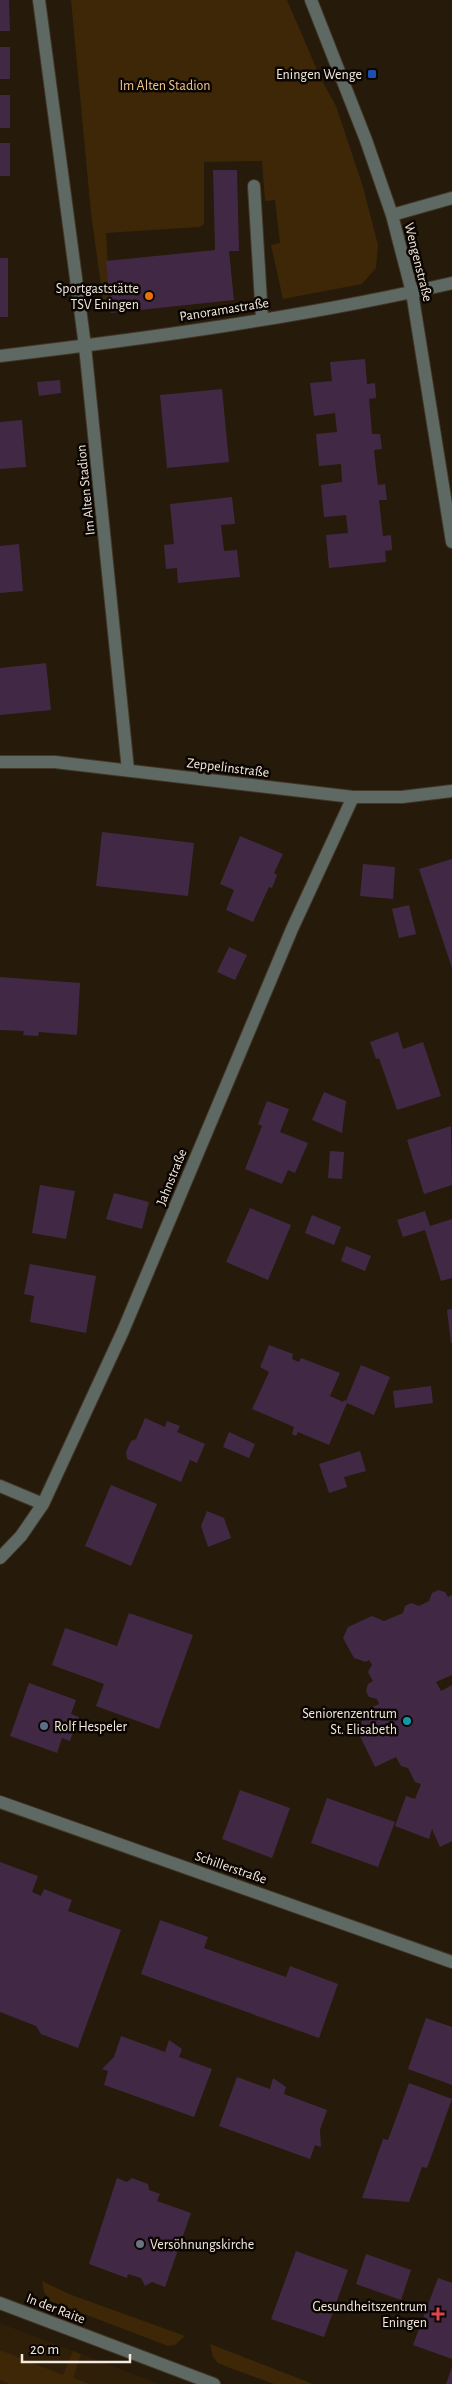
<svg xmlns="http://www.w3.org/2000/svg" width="452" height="2384" viewBox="0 0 452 2384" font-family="'Alegreya Sans',sans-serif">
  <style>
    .built { fill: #2f1f08 }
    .green { fill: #3e2707 }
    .building { fill: #412945 }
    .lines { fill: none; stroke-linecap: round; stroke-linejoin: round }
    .minor-casing { stroke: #433728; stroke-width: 14 }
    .minor { stroke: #5e6964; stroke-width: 12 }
    .transit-dot { fill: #1a4fb4; stroke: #0b0602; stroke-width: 2 }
    .food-dot { fill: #e8710a; stroke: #0b0602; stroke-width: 2 }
    .culture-dot { fill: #0f9aa8; stroke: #0b0602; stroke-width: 2 }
    .service-dot { fill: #5c6f8a; stroke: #0b0602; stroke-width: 2 }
    .worship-dot { fill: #6b7280; stroke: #0b0602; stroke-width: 2 }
    .health-dot { fill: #e0444e; stroke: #0b0602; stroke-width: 2 }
    .labels { text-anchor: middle; stroke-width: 5; stroke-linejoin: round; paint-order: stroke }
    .poi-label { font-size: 14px; fill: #f2e9df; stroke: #0b0602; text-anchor: end }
    .park-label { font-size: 14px; fill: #f3c58e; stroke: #0b0602 }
    .street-label { font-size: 14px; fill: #f2e9df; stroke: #0b0602 }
  </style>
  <rect width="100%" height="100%" fill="#261a0a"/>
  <path class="built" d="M 0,2323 L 73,2351 L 159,2384 L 0,2384 Z"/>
  <path class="green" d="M 71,0 L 287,0 L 321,79 L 336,106 L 363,187 L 378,245 L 376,268 L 362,284 L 283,299 L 271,245 L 280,243 L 275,200 L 265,201 L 262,161 L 204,162 L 204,224 L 200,227 L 106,233 L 111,313 L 104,308 L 91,213 Z
    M 42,2281 L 69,2294 L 185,2336 L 175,2345 L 168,2346 L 50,2301 L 44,2292 Z
    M 210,2344 L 313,2384 L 274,2384 L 230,2368 L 218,2363 L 213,2357 Z
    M 0,2350 L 63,2375 L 73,2351 L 81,2354 L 73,2378 L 89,2384 L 10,2384 L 0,2380 Z"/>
  <path class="building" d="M 0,0 L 9,0 L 10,31 L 0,31 Z
    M 0,47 L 10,47 L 10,79 L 0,79 Z
    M 0,95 L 10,95 L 10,128 L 0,128 Z
    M 0,143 L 10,143 L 10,176 L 0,176 Z
    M 213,170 L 237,170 L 239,251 L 229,251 L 234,300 L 111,313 L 106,261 L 215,250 Z
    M 0,258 L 8,258 L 8,317 L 0,317 Z
    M 365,359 L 367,384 L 375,383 L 376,398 L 369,399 L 370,410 L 372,434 L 380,434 L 382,449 L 374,450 L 375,460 L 378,485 L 385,484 L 387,500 L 379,500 L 383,536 L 391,535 L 392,550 L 385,551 L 386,562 L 329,568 L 326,535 L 348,533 L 346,515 L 324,517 L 321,485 L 342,482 L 341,464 L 319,466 L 316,434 L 337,432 L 335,413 L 314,416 L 310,383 L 332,381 L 330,362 Z
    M 60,380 L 61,393 L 39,396 L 37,382 Z
    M 222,389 L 229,462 L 167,468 L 160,395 Z
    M 22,420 L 26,467 L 0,469 L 0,422 Z
    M 232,497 L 235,524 L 221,525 L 224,551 L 237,550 L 240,577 L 178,583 L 177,568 L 166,569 L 164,545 L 174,544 L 170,504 Z
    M 19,544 L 23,591 L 0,593 L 0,546 Z
    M 46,663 L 51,710 L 0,715 L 0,668 Z
    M 102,832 L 194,843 L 188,896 L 96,886 Z
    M 240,836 L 283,854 L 274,873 L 277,875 L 272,888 L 269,887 L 253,922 L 226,910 L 234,890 L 220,884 Z
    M 452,859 L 452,968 L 419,869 Z
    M 363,864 L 395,867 L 393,899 L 360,896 Z
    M 409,905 L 416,934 L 399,938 L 392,909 Z
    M 229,947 L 247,955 L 235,980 L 217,972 Z
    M 0,977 L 80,983 L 77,1035 L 39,1032 L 38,1036 L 23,1035 L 24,1031 L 0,1030 Z
    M 398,1032 L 403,1049 L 423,1042 L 441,1096 L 397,1110 L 379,1058 L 376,1059 L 370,1042 Z
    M 324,1092 L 346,1101 L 342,1133 L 312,1120 Z
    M 267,1101 L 289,1109 L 280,1132 L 308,1143 L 295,1173 L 288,1170 L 282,1184 L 245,1169 L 262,1126 L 258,1124 Z
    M 451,1126 L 452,1185 L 424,1194 L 407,1140 Z
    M 330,1151 L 344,1152 L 342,1179 L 328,1178 Z
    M 40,1185 L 75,1191 L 66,1239 L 32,1233 Z
    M 114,1193 L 149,1202 L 142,1229 L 106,1219 Z
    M 250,1208 L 291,1225 L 268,1280 L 226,1262 Z
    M 425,1211 L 430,1226 L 452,1219 L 452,1278 L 441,1281 L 425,1230 L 403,1237 L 397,1220 Z
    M 312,1215 L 341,1227 L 334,1245 L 305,1233 Z
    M 346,1246 L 371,1256 L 365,1271 L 341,1261 Z
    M 30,1264 L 96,1276 L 86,1333 L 30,1322 L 34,1296 L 24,1294 Z
    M 452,1309 L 452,1343 L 451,1343 L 447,1310 Z
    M 269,1345 L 293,1354 L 292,1359 L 299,1362 L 301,1358 L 340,1373 L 330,1396 L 343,1402 L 344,1400 L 346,1401 L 361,1365 L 390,1377 L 374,1415 L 347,1403 L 329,1445 L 298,1432 L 296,1436 L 292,1434 L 294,1427 L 252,1409 L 269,1372 L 260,1367 Z
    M 431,1386 L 433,1403 L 395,1408 L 393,1391 Z
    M 145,1418 L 165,1427 L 167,1421 L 180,1426 L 177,1432 L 205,1444 L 197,1463 L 190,1460 L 181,1482 L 127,1459 L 126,1452 L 131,1441 L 136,1439 Z
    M 229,1432 L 255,1444 L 249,1458 L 223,1447 Z
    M 360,1451 L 366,1471 L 344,1477 L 347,1487 L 329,1493 L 319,1464 Z
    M 111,1485 L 157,1504 L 131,1566 L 85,1546 Z
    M 207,1511 L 224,1518 L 231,1538 L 208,1547 L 201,1526 Z
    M 438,1590 L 445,1592 L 448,1597 L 452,1595 L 452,1675 L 436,1682 L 441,1691 L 452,1685 L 452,1841 L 440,1847 L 432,1829 L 429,1839 L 395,1826 L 406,1796 L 415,1799 L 421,1784 L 415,1782 L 408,1768 L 401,1766 L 396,1757 L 375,1767 L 358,1732 L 366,1710 L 379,1704 L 377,1699 L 369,1697 L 366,1691 L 368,1684 L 373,1681 L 368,1672 L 372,1665 L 369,1660 L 366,1662 L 354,1658 L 343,1638 L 348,1627 L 372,1616 L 384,1621 L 403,1613 L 405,1606 L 411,1603 L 419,1606 L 429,1601 L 432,1593 Z
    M 129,1613 L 193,1635 L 159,1729 L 96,1706 L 104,1684 L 52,1665 L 65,1628 L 117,1646 Z
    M 29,1683 L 76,1700 L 71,1714 L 79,1717 L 70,1741 L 62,1738 L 57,1753 L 10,1736 Z
    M 240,1790 L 290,1808 L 272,1858 L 222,1839 Z
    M 327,1798 L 395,1822 L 378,1867 L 311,1843 Z
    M 0,1862 L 38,1876 L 32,1892 L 41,1896 L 44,1889 L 72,1900 L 68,1911 L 121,1930 L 78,2048 L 41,2034 L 36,2026 L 0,2012 Z
    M 160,1920 L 208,1937 L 204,1948 L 286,1977 L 290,1966 L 338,1984 L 319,2038 L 141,1974 Z
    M 426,2018 L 452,2027 L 452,2085 L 408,2069 Z
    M 121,2036 L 165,2052 L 169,2040 L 182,2049 L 179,2057 L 212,2069 L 194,2117 L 104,2085 L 108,2071 L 102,2069 L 114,2057 Z
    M 237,2077 L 270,2089 L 273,2078 L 286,2087 L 284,2094 L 327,2110 L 320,2130 L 321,2147 L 315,2145 L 310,2159 L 219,2126 Z
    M 409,2083 L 452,2099 L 427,2168 L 422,2167 L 409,2202 L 362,2198 L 383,2139 L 388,2140 Z
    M 117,2178 L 127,2182 L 132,2178 L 148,2184 L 149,2190 L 160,2194 L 157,2201 L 191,2213 L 165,2287 L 152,2282 L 145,2286 L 141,2278 L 128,2274 L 127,2278 L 89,2264 Z
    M 296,2251 L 348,2270 L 324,2337 L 271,2319 Z
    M 366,2254 L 411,2270 L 401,2300 L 356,2284 Z
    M 438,2278 L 452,2283 L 452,2359 L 413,2345 Z
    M 452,2367 L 452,2384 L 446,2384 Z"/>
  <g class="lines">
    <g class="minor-casing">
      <path id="minor" d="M 39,0 L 85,346 L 128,770
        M 311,0 L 366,140 L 392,215 L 412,292 L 452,542
        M 254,186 L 262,319
        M 392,215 L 452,198
        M 0,356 C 151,338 304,317 452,283
        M 0,762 L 55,762 L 353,797 L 402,797 L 452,791
        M 0,1486 L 43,1504
        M 0,1558 L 21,1536 L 43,1504 L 123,1331 L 292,929 L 353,797
        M 0,1802 L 452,1962
        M 0,2303 L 214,2384"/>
    </g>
    <use href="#minor" class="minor"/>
  </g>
  <rect class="transit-dot" x="367" y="69" width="10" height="10" rx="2.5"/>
  <circle class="food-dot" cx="149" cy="296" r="5"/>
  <circle class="culture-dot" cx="407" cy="1721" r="5"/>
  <circle class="service-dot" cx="44" cy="1726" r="5"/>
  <circle class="worship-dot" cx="140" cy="2244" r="5"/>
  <path class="health-dot" d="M435.5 2306.5h5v5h5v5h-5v5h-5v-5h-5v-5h5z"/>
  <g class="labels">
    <g class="poi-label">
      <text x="362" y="79">Eningen Wenge</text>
      <text x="139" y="293">Sportgaststätte<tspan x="139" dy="16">TSV Eningen</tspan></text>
      <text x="397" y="1718">Seniorenzentrum<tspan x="397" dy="16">St. Elisabeth</tspan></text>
      <text x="54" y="1731" text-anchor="start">Rolf Hespeler</text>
      <text x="150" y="2249" text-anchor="start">Versöhnungskirche</text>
      <text x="427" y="2311">Gesundheitszentrum<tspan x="427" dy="16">Eningen</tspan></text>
    </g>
    <g class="park-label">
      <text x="165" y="90">Im Alten Stadion</text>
    </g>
    <g class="street-label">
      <text transform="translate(419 262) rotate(76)" y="5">Wengenstraße</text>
      <text transform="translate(224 309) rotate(-9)" y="5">Panoramastraße</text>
      <text transform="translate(85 490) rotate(-96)" y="5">Im Alten Stadion</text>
      <text transform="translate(228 767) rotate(7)" y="5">Zeppelinstraße</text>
      <text transform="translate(171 1177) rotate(-68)" y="5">Jahnstraße</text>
      <text transform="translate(231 1867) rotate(19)" y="5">Schillerstraße</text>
      <text transform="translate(56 2308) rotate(21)" y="5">In der Raite</text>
    </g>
  </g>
  <path d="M22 2354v8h108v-8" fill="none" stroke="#f2e9df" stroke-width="2.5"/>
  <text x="30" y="2354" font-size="15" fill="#f2e9df" stroke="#0b0602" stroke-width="4" paint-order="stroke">20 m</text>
</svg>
